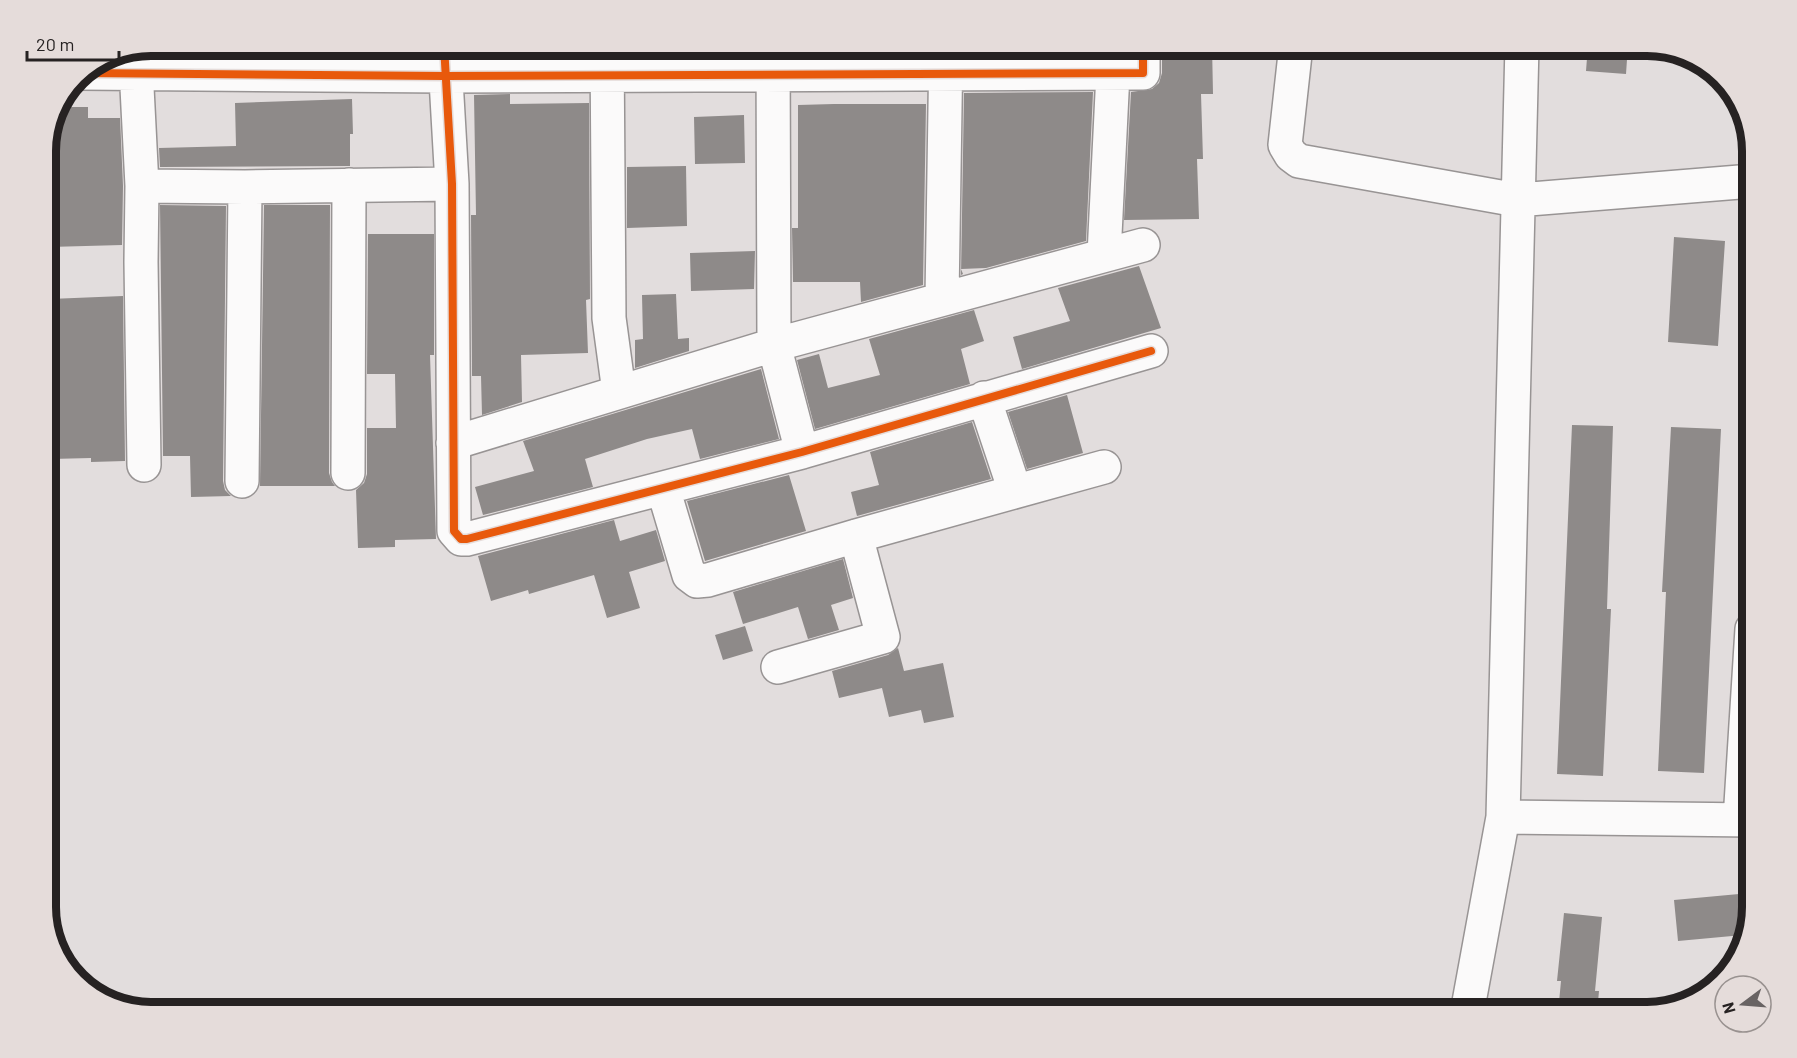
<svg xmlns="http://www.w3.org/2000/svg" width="1797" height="1058" viewBox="0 0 1797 1058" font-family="Barlow,sans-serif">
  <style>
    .building { fill: #8e8a89 }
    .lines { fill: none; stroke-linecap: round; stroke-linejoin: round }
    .minor-casing { stroke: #989494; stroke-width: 36 }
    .minor { stroke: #fbfafa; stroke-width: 33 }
    .cycleway-casing { stroke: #e5dcda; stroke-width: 11 }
    .cycleway { stroke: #e8590c; stroke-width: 8 }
    .rim { fill: none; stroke: #262222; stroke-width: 8 }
  </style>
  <rect width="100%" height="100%" fill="#e2dddd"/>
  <path class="building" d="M 473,45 L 508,45 L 509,57 L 473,57 Z
    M 965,45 L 1124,45 L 1124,54 L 965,55 Z
    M 1162,45 L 1212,45 L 1213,94 L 1201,94 L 1203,159 L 1197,159 L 1199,219 L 1124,220 L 1131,92 L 1152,89 L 1159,83 L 1162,73 Z
    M 1588,45 L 1628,45 L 1626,74 L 1586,71 Z
    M 1093,92 L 1086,241 L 986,268 L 961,269 L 963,274 L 961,275 L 964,93 Z
    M 510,94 L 510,104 L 589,103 L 590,299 L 586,300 L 588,353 L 521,355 L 522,402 L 482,415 L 481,376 L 472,376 L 471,215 L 476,215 L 474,95 Z
    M 352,99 L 353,134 L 350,134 L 350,166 L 160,167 L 159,148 L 236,146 L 235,103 Z
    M 834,104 L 926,104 L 923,285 L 861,302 L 860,282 L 793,282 L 792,228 L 798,228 L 798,105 Z
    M 62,107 L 88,107 L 88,118 L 120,118 L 123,186 L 122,245 L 49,247 L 48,220 L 52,220 L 52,163 L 48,163 L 47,139 Z
    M 744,115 L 745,163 L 695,164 L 694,117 Z
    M 686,166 L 687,226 L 627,228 L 627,167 Z
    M 160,205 L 226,206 L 223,481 L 225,490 L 231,496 L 191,497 L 190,456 L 163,456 Z
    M 264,205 L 330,205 L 329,473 L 332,482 L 335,486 L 260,486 Z
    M 368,234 L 434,234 L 434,355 L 430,355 L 436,539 L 395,540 L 395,547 L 358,548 L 356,490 L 364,483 L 367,474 L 367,428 L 396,428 L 395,374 L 367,374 Z
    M 1674,237 L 1725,241 L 1718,346 L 1668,342 Z
    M 755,251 L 754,289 L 691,291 L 690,253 Z
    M 1139,266 L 1161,328 L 1022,369 L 1013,337 L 1070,321 L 1058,288 Z
    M 676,294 L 678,339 L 689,338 L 689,351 L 635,368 L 635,340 L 643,339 L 642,295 Z
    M 123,296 L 125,461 L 91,462 L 91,458 L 51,459 L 47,353 L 51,353 L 50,299 Z
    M 974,310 L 984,341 L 961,349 L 970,384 L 815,429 L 797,360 L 819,354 L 828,388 L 880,375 L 869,339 Z
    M 761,369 L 779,439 L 700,459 L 692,429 L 647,439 L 585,459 L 593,487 L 483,515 L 475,487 L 534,471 L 523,441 Z
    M 1067,395 L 1083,453 L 1027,469 L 1008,412 Z
    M 972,422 L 991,479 L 857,516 L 851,492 L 879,485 L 870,452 Z
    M 1572,425 L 1613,426 L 1607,609 L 1611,609 L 1603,776 L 1557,774 Z
    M 1671,427 L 1721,429 L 1704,773 L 1658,771 L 1666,592 L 1662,592 Z
    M 789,475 L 806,531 L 705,561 L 687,501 Z
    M 614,520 L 620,541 L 656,530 L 665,561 L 629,572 L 640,608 L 607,618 L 594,575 L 529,594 L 528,590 L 491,601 L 478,556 Z
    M 843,559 L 853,598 L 831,605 L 839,630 L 808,639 L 798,607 L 743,624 L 733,592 Z
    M 745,626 L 753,651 L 723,660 L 715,635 Z
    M 898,648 L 904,671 L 943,663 L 954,717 L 924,723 L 921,710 L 889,717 L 882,688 L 839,698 L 832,671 L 888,655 Z
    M 1739,894 L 1743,935 L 1678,941 L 1674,900 Z
    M 1564,913 L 1602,917 L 1595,991 L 1599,991 L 1597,1013 L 1558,1013 L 1561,981 L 1557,981 Z"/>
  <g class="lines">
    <g class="minor-casing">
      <path id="minor" d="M 286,45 L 286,73
        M 444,45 L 452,184 L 454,531 L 461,539 L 467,539 L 802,452 L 1151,351
        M 607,45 L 609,318 L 619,392
        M 773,45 L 774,345 L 802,452
        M 1296,45 L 1285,145 L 1291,155 L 1299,161 L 1517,200 L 1752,181
        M 135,48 L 142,186 L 141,262 L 144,465
        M 80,73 L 445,76 L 1143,73 L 1143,45
        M 142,186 L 245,187 L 452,184
        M 1104,255 L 1113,73
        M 942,298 L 946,45
        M 984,398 L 1015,491
        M 453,443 L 774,345 L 1143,245
        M 348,473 L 349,185
        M 242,481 L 245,187
        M 663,488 L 689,575 L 697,581 L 708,580 L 856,536 L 1104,467
        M 778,667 L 883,637 L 856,536
        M 1503,817 L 1752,820
        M 1740,820 L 1752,629
        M 1467,1013 L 1503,817 L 1522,45"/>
    </g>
    <use href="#minor" class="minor"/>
    <g class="cycleway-casing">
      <path id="cycleway" d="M 444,45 L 452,184 L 454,531 L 461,539 L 467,539 L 802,452 L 1151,351
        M 80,73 L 445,76 L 1143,73 L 1143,45"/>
    </g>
    <use href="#cycleway" class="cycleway"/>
  </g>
  <path d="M0 0H1797V1058H0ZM151 56H1647A95 95 0 0 1 1742 151V907A95 95 0 0 1 1647 1002H151A95 95 0 0 1 56 907V151A95 95 0 0 1 151 56Z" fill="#e5dcda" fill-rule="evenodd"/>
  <path class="rim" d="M151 56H1647A95 95 0 0 1 1742 151V907A95 95 0 0 1 1647 1002H151A95 95 0 0 1 56 907V151A95 95 0 0 1 151 56Z"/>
  <g transform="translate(1743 1004) rotate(254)"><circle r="28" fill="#e5dcda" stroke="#999290" stroke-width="1.5"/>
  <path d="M0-4.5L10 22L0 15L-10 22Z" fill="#686363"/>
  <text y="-9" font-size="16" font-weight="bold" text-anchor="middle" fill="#262222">N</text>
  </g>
  <path d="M27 51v9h92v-9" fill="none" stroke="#262222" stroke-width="3"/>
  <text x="36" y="51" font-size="18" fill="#262222" stroke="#e5dcda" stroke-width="4.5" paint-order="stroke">20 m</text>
</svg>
